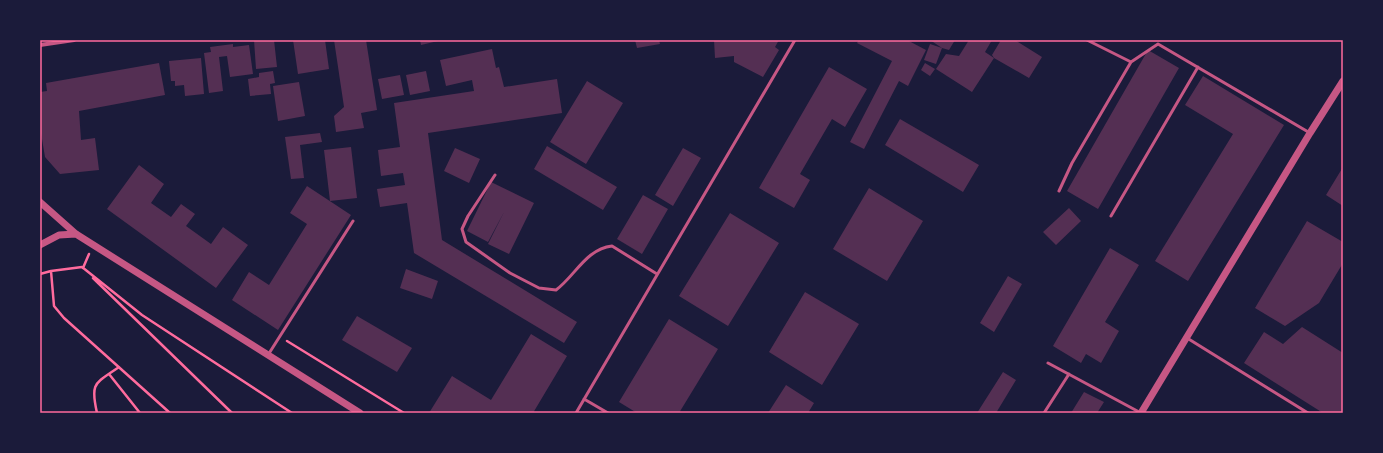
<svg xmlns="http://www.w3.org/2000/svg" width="1383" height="453" viewBox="0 0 1383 453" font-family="Commissioner,sans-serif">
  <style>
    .building { fill: #542f53 }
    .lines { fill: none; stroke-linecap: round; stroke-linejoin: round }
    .path { stroke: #ff6b9d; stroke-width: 2.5 }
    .service { stroke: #c65784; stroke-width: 3 }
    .minor { stroke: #c65784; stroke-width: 4 }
    .tertiary { stroke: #c65784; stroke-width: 7 }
    .neatline { fill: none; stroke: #ff6b9d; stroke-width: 1.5 }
  </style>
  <rect width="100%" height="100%" fill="#1b1b3a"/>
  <path class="building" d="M 254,40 L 274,40 L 277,67 L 256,69 Z
    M 293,40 L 325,40 L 329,69 L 298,74 Z
    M 334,40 L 366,40 L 377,110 L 361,113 L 364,128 L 336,132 L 334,116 L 344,107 Z
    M 420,40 L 438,40 L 438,41 L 421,45 Z
    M 635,40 L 659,40 L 660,44 L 637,48 Z
    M 714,40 L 779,40 L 775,47 L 779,50 L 763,77 L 734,62 L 734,56 L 715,58 Z
    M 859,40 L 907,40 L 926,50 L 908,86 L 899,81 L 864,149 L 850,142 L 892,61 L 857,43 Z
    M 930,40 L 955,40 L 949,50 L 942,48 L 936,64 L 924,60 L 930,44 L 942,48 Z
    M 969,40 L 992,40 L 985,52 L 994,58 L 972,92 L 936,69 L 946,54 L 959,56 Z
    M 1001,40 L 1015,40 L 1042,57 L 1029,78 L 994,58 L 992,55 Z
    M 233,44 L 233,47 L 249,45 L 253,74 L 230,77 L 227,56 L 219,57 L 223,91 L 209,93 L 204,53 L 211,52 L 210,47 Z
    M 492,49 L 496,68 L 499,67 L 504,87 L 557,79 L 562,113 L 428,133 L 442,240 L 577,322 L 564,343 L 414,253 L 407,203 L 380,207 L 377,189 L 405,185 L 403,173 L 381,176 L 378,150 L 400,147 L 394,103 L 474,91 L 472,80 L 446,86 L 440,60 Z
    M 1148,50 L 1179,68 L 1098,209 L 1067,191 Z
    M 201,58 L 204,94 L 185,96 L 184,85 L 175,86 L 175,81 L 171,81 L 169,61 Z
    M 159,63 L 165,95 L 79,111 L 81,140 L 95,138 L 99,170 L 60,174 L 45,157 L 40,127 L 40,92 L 47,91 L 46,83 Z
    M 925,63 L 935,69 L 930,76 L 921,70 Z
    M 829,67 L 867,89 L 845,127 L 832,119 L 800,174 L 810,180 L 794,208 L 759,188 Z
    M 273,71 L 275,83 L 270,84 L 271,94 L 250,96 L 248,79 L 259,77 L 259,73 Z
    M 426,71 L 430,91 L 410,95 L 406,75 Z
    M 400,75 L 404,95 L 382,99 L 378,79 Z
    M 1203,76 L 1284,125 L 1188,281 L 1155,261 L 1233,134 L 1185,105 Z
    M 587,81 L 623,103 L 586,164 L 550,142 Z
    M 299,82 L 305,116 L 278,121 L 273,86 Z
    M 900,119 L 979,165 L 963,192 L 885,145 Z
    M 320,133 L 322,142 L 300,145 L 304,178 L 291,179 L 285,137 Z
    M 547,146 L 617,187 L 603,210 L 534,169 Z
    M 351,147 L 357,198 L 330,201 L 324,150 Z
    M 455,148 L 480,159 L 469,183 L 444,171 Z
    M 683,148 L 701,158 L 673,206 L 655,195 Z
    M 139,165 L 164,184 L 151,203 L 171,217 L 181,204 L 195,214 L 186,226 L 211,244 L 223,227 L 248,245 L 216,288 L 107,209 Z
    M 1343,167 L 1343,206 L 1326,195 Z
    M 491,182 L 534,203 L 509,254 L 488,244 L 504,212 L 488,242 L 467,231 Z
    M 307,186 L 351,215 L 278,330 L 232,300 L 249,272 L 269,285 L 307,224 L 290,213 Z
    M 869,188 L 923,221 L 887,281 L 833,249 Z
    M 643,195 L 668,209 L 642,254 L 617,239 Z
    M 1069,208 L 1081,221 L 1056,245 L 1043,232 Z
    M 730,213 L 779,243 L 728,326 L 679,296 Z
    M 1307,221 L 1343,242 L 1343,263 L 1319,303 L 1285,326 L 1255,308 Z
    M 1110,248 L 1139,265 L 1105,322 L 1119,331 L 1101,363 L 1086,354 L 1081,363 L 1053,346 Z
    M 406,269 L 438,281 L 432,299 L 400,288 Z
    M 1008,276 L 1022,284 L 994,332 L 980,323 Z
    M 805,292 L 859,324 L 822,385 L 769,352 Z
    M 357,316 L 412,348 L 397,372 L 342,340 Z
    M 669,319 L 718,349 L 679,413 L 637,413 L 619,402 Z
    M 1302,327 L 1343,353 L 1343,413 L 1323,413 L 1244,363 L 1264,332 L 1283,344 Z
    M 531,334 L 567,356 L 533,413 L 429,413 L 452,376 L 491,400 Z
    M 1003,372 L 1016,380 L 996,413 L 977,413 Z
    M 786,385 L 814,403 L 808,413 L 768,413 Z
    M 1084,392 L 1104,402 L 1097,413 L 1071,413 Z"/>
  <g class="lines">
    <path class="path" d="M 83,268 L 89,254
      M 51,271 L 82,267 L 142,315 L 292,413
      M 40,274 L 51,271 L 54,306 L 64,318 L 170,413
      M 93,278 L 232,413
      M 287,341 L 404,413
      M 109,374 L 140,413
      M 97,413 C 90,382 95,384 119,367"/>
    <path class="service" d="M 1087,40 L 1131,62
      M 495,175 L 468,216 L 462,229 L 466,242 L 510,273 L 539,288 L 556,290 C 575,276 586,249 612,246 L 657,274
      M 1059,191 L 1072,163 L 1131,62 L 1158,44 L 1310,133
      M 1111,216 L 1198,67
      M 1187,338 L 1308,413
      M 268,355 L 353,221
      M 1048,363 L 1141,413
      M 584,399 L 608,413
      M 576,413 L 795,40
      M 1044,413 L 1069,374"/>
    <path class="minor" d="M 40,45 L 74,40"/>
    <path class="tertiary" d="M 40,202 L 76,234 L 360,413
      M 40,245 L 59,235 L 76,234
      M 1141,413 L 1310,133 L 1343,81"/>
  </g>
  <rect width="1383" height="453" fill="none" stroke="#1b1b3a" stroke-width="82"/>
  <rect x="41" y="41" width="1301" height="371" class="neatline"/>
</svg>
